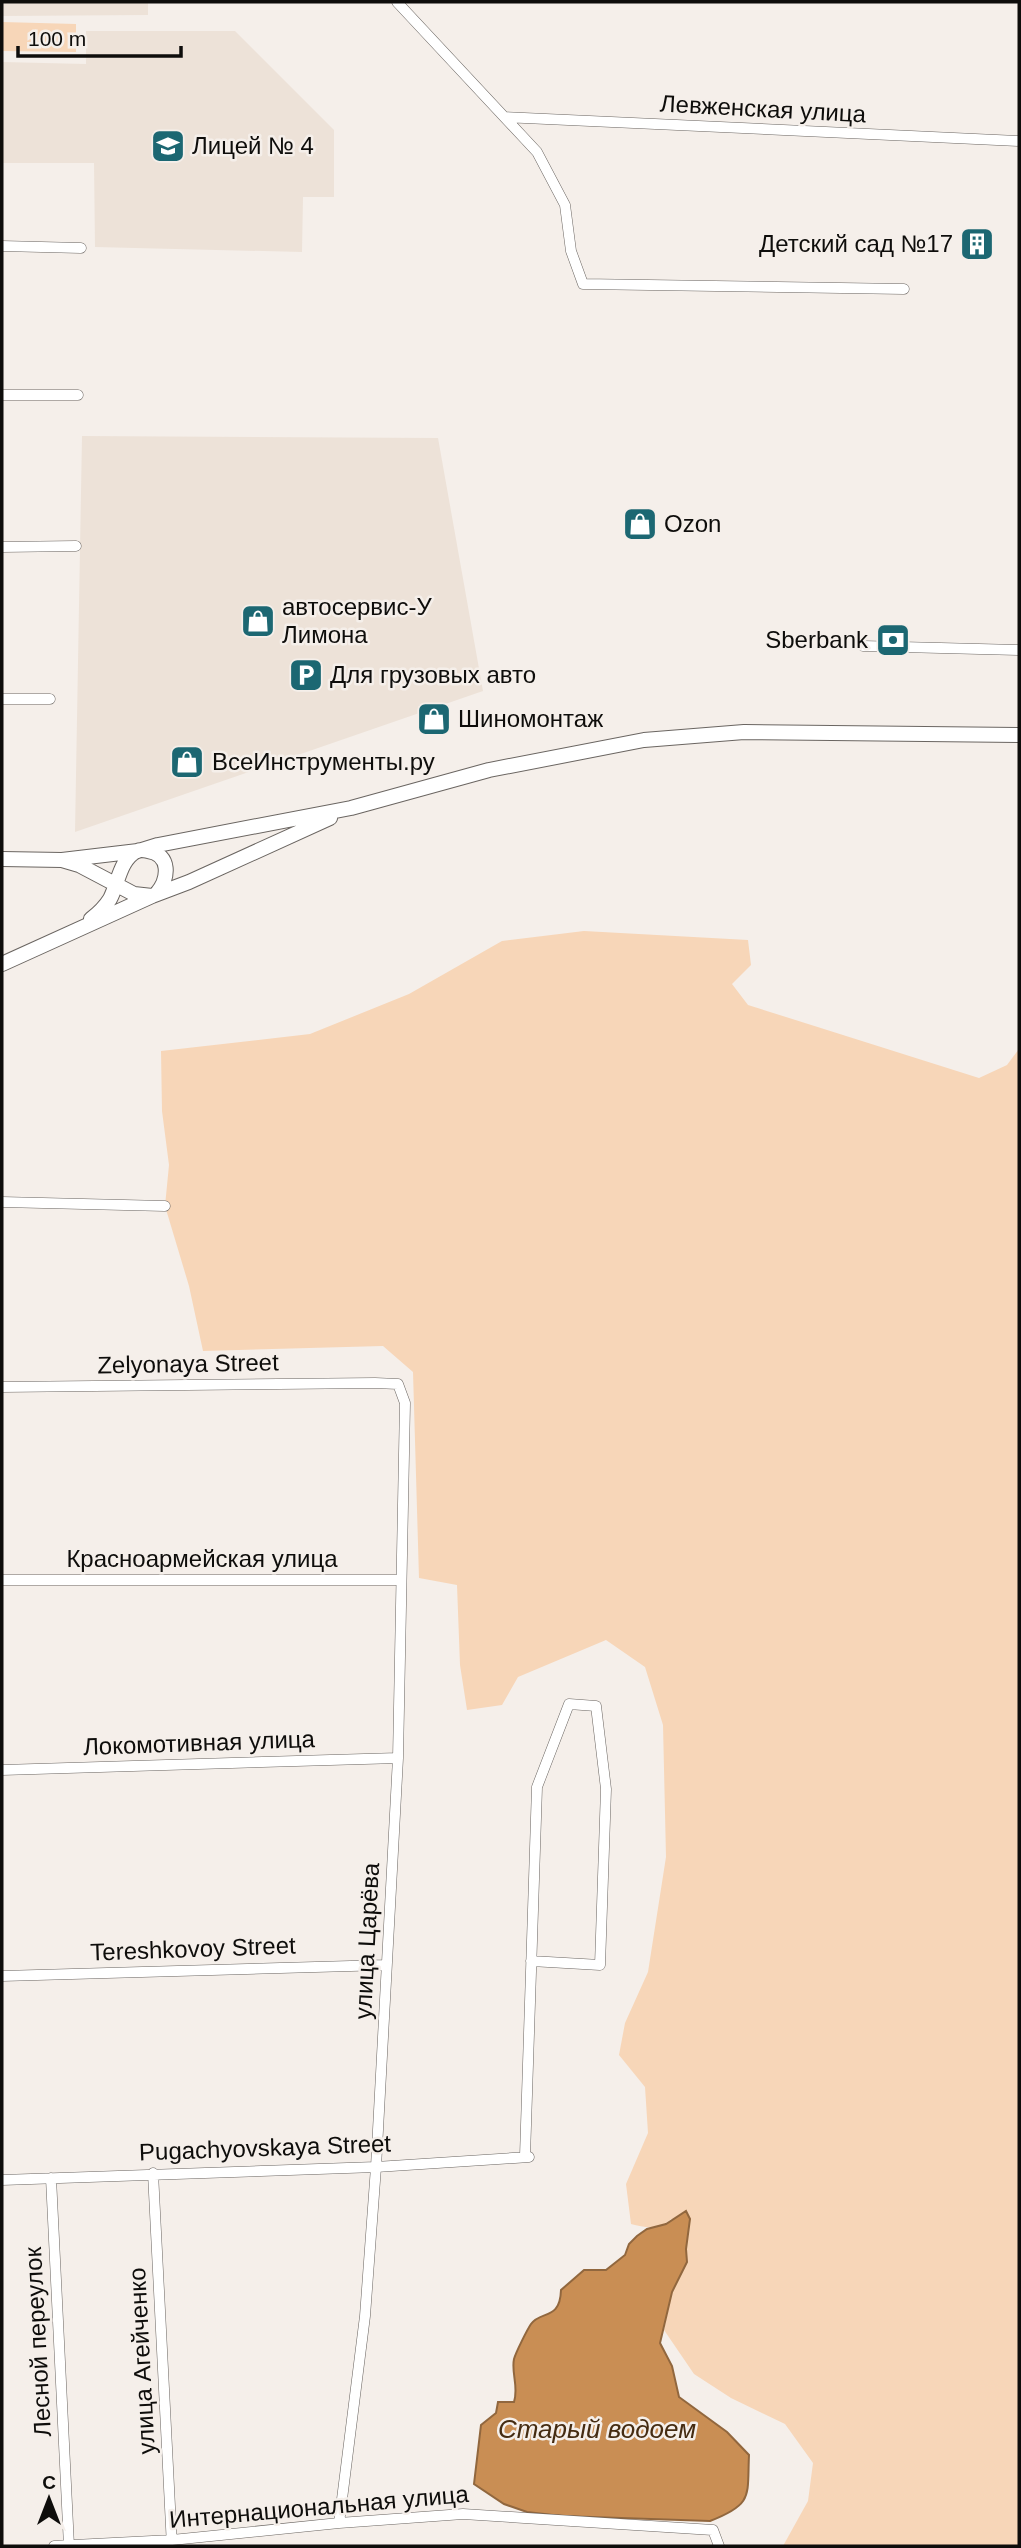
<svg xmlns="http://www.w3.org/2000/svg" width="1021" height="2548" viewBox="0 0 1021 2548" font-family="Helvetica,sans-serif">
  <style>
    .built { fill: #ede2d8 }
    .green { fill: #f7d6b8 }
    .water { fill: #c98e54; stroke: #91673e; stroke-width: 2 }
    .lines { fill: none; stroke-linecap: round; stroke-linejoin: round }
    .street-casing { stroke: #6a6561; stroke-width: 11 }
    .secondary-casing { stroke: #6a6561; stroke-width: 16 }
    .street { stroke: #fff; stroke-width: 10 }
    .secondary { stroke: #fff; stroke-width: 14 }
    .labels { text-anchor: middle; stroke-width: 5; stroke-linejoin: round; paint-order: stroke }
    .street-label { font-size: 24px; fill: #0e0d0b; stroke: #f5efea }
    .poi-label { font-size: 24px; fill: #0e0d0b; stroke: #f5efea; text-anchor: start }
    .water-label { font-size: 26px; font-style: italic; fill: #452c12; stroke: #f5efea }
  </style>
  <rect width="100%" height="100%" fill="#f5efea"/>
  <path class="built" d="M 2,2 L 148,2 L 148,15 L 2,16 Z
    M 86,31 L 235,31 L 334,130 L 334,197 L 303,197 L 302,252 L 95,247 L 94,163 L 2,163 L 2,62 L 86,64 Z
    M 82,436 L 438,438 L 483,691 L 75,832 Z"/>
  <path class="green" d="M 2,22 L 76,24 L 76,52 L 2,51 Z
    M 584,931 L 748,940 L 751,965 L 732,984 L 748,1005 L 979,1078 L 1007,1065 L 1019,1049 L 1019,2546 L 783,2546 L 808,2501 L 813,2463 L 785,2424 L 731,2398 L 694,2374 L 664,2330 L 672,2292 L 687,2262 L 686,2249 L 690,2219 L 671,2219 C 660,2230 646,2228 631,2224 L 626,2184 L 648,2133 L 645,2087 L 619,2055 L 625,2023 L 648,1972 L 666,1857 L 663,1725 L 645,1667 L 606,1640 L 518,1677 L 502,1705 L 467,1710 L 460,1665 L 457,1585 L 419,1578 L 413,1372 L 383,1346 L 203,1351 L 189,1286 L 165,1206 L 169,1165 L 162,1111 L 161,1051 L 310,1034 L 409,994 L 502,941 Z"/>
  <path class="water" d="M 686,2211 L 690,2219 L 686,2249 L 687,2262 L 672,2292 L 660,2343 L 672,2366 L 679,2397 L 727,2432 L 749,2455 C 747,2496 754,2504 710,2521 L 562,2516 L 527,2512 L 504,2504 L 474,2484 L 481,2425 L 496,2413 L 498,2402 L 514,2402 C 519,2387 511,2373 514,2359 C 516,2352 527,2330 531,2324 C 541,2310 560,2321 561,2290 L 584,2270 L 606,2270 L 625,2255 L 629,2244 L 637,2236 L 647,2229 L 666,2224 Z"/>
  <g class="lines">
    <g class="street-casing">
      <path id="street" d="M 397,2 L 537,152 L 565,205 L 571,251 L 583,284 L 904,289
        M 505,117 L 1019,141
        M 2,246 L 81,248
        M 2,395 L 78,395
        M 2,547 L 76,546
        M 863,646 L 1019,650
        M 2,699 L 50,699
        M 2,1202 L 165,1206
        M 2,1387 L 375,1383 L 398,1384 L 405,1403 L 398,1758 L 376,2167 L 365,2316 L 339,2523
        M 2,1580 L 401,1580
        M 2,1770 L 398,1758
        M 2,1976 L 386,1965
        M 525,2156 L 537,1787 L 569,1704 L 596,1706 L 606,1789 L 600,1965 L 531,1961
        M 153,2173 L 172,2546
        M 51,2178 L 69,2546
        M 2,2180 L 376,2167 L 529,2157
        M 54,2546 L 172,2540 L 339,2523 L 463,2514 L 713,2530 L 719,2546"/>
    </g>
    <g class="secondary-casing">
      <path id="secondary" d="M 142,850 L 158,845 L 351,808 L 489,770 L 644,740 L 744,732 L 1019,735
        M 2,859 L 62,860 L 138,851
        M 62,860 L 79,865 L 134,894 L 152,896 L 189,882 L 330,818
        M 91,919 C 99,913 105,907 110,899 C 118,884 120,859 137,851 C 141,849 144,850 148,851 C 171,854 169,879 157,893
        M 2,964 L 152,896"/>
    </g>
    <use href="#street" class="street"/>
    <use href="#secondary" class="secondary"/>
  </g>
  <defs>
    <g id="school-square" transform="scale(1.75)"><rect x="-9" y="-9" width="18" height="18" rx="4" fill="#1c6772" stroke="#f5efea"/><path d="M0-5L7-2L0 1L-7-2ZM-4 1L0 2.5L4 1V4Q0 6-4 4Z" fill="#fff"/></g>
    <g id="building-square" transform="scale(1.75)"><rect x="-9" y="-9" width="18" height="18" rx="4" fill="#1c6772" stroke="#f5efea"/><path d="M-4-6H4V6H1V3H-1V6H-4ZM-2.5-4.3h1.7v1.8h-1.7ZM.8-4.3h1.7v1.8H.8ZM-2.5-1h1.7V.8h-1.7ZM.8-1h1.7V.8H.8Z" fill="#fff"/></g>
    <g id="shop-square" transform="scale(1.75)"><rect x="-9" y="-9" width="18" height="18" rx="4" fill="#1c6772" stroke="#f5efea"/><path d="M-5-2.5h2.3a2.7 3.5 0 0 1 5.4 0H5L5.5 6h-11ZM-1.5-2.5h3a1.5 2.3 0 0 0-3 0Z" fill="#fff"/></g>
    <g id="bank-square" transform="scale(1.75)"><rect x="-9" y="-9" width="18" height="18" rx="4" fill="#1c6772" stroke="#f5efea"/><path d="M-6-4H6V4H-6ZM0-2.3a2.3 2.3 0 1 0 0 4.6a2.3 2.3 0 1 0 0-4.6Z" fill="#fff"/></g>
    <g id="parking-square" transform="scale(1.75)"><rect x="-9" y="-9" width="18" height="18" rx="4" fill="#1c6772" stroke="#f5efea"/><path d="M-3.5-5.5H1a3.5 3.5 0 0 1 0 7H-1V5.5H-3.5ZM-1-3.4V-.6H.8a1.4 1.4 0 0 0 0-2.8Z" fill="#fff"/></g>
  </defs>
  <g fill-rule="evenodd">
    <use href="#school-square" x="168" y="146"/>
    <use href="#building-square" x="977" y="244"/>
    <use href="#shop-square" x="640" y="524"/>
    <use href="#shop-square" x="258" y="621"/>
    <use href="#bank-square" x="893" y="640"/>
    <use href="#parking-square" x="306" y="675"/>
    <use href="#shop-square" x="434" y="719"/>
    <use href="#shop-square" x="187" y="762"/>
  </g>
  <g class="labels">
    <g class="street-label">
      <text transform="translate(763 109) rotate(3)" y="8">Левженская улица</text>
      <text transform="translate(188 1364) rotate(-1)" y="8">Zelyonaya Street</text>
      <text x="202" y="1567">Красноармейская улица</text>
      <text transform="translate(199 1743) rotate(-2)" y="8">Локомотивная улица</text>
      <text transform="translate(367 1941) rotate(-87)" y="8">улица Царёва</text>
      <text transform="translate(193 1949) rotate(-2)" y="8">Tereshkovoy Street</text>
      <text transform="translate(265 2148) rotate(-2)" y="8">Pugachyovskaya Street</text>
      <text transform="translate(38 2342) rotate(-93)" y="8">Лесной переулок</text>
      <text transform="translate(142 2361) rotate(-93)" y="8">улица Агейченко</text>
      <text transform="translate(319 2507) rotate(-5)" y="8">Интернациональная улица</text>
    </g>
    <g class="poi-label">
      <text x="192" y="154">Лицей № 4</text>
      <text x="953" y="252" text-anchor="end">Детский сад №17</text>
      <text x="664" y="532">Ozon</text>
      <text x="282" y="615">автосервис-У<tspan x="282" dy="28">Лимона</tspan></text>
      <text x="868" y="648" text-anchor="end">Sberbank</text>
      <text x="330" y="683">Для грузовых авто</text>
      <text x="458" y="727">Шиномонтаж</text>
      <text x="212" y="770">ВсеИнструменты.ру</text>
    </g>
    <g class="water-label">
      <text x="597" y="2438">Старый водоем</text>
    </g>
  </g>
  <rect width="1021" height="2548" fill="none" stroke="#0e0d0b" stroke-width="7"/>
  <g transform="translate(49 2499)" stroke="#f5efea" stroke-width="5" paint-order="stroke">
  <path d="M0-5L12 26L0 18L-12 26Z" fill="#0e0d0b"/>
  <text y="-10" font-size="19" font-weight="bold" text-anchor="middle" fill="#0e0d0b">С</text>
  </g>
  <path d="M18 46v10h163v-10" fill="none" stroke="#0e0d0b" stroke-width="3.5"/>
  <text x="28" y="46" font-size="21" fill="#0e0d0b" stroke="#f5efea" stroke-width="5" paint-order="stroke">100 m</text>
</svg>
